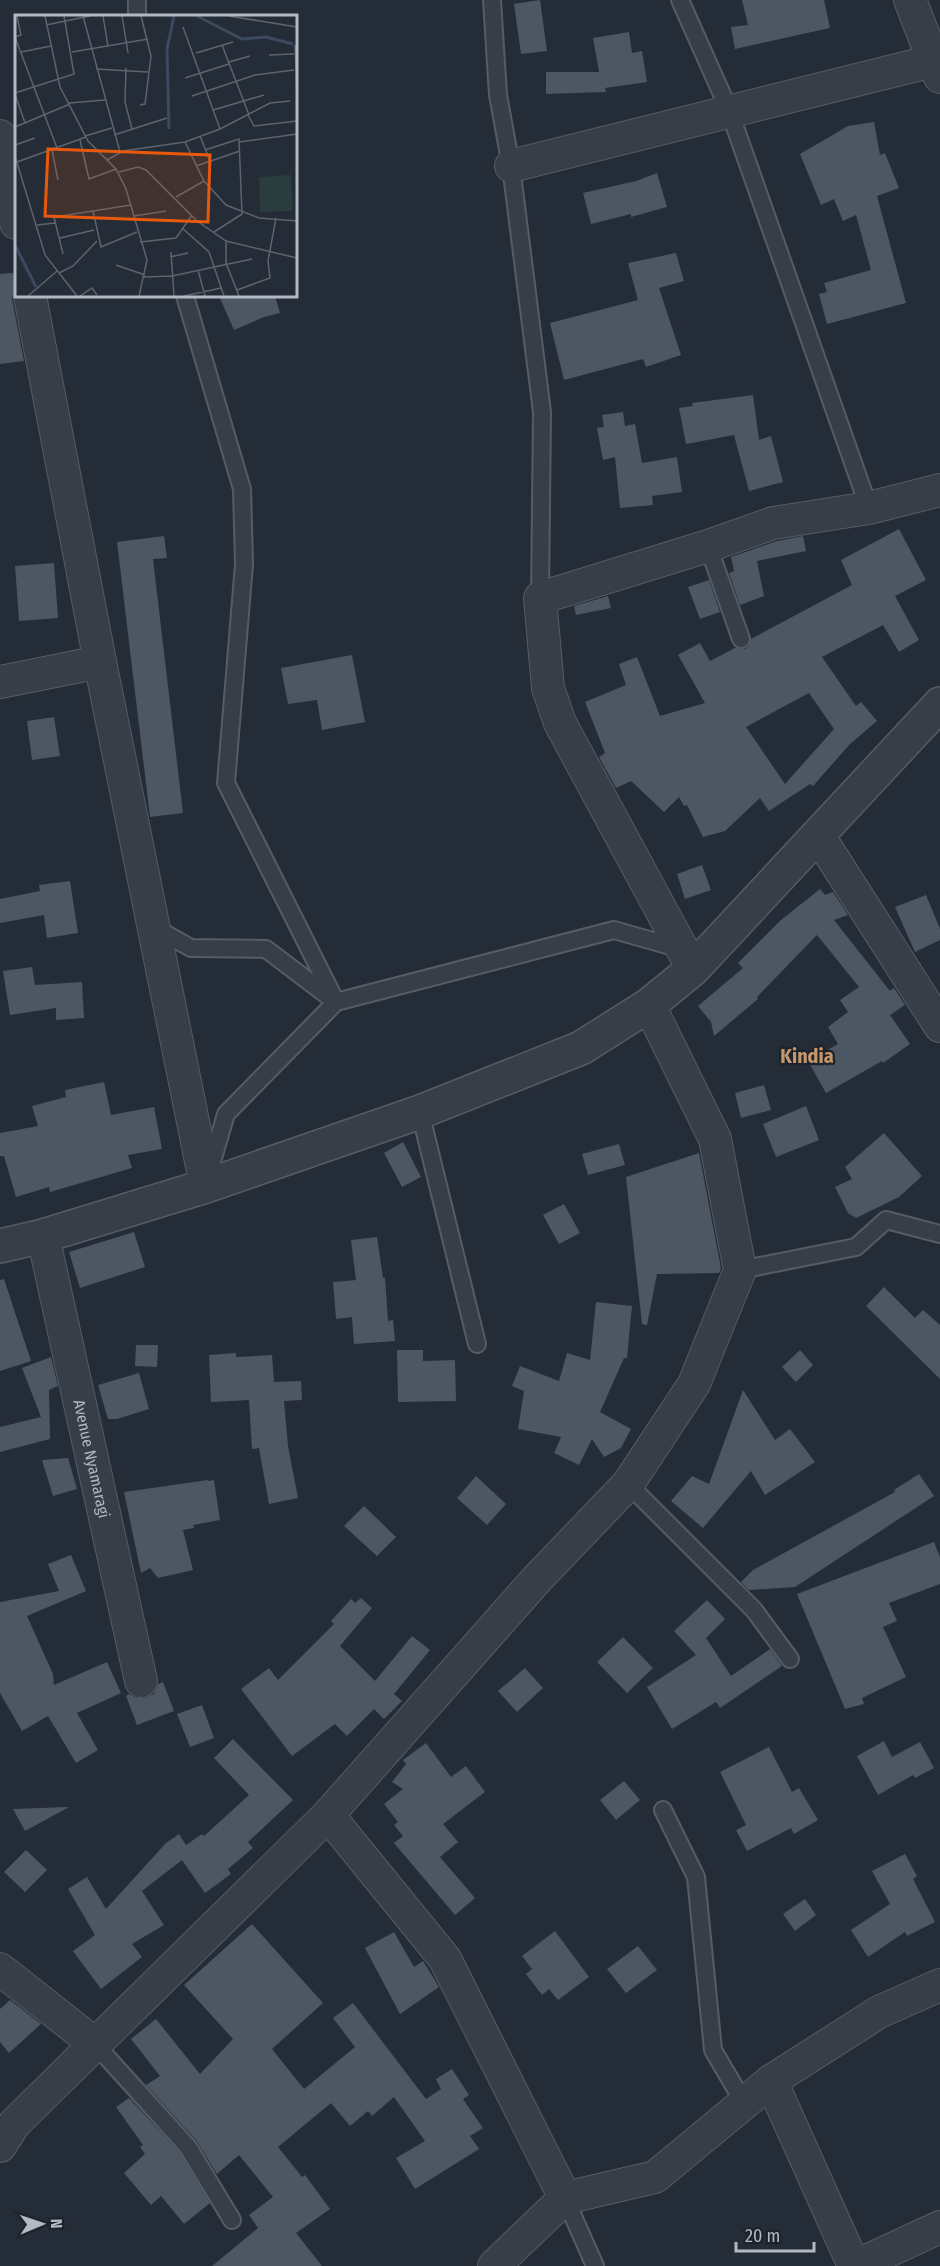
<svg xmlns="http://www.w3.org/2000/svg" width="940" height="2266" viewBox="0 0 940 2266" font-family="'Fira Sans Condensed',sans-serif">
  <style>
    .building { fill: #4d5663; fill-rule: evenodd }
    .lines { fill: none; stroke-linecap: round; stroke-linejoin: round }
    .service-casing { stroke: #565c66; stroke-width: 20 }
    .minor-casing { stroke: #565c66; stroke-width: 34 }
    .tertiary-casing { stroke: #565c66; stroke-width: 36 }
    .service { stroke: #383e48; stroke-width: 16 }
    .minor { stroke: #383e48; stroke-width: 32 }
    .tertiary { stroke: #383e48; stroke-width: 33 }
    .labels { text-anchor: middle; stroke-width: 4.5; stroke-linejoin: round; paint-order: stroke }
    .street-label { font-size: 16px; fill: #b3b9c4; stroke: #1d232d }
    .quarter-label { font-size: 20px; font-weight: bold; fill: #c7976b; stroke: #1d232d }
    .inset-river { fill: none; stroke: #3c495f; stroke-width: 3 }
    .inset-road { fill: none; stroke: #5d646f; stroke-width: 1.5 }
    .view { fill: #e8590c; fill-opacity: 0.15; stroke: #e8590c; stroke-width: 3 }
    .inset-edge { fill: none; stroke: #b3b9c4; stroke-width: 3 }
  </style>
  <rect width="100%" height="100%" fill="#242c37"/>
  <path class="building" d="M 540,0 L 547,51 L 521,54 L 514,4 Z
    M 742,0 L 824,0 L 830,28 L 735,49 L 731,27 L 748,25 Z
    M 629,32 L 632,53 L 642,51 L 647,82 L 605,88 L 606,92 L 546,94 L 546,72 L 599,72 L 593,38 Z
    M 874,122 L 880,155 L 885,153 L 899,188 L 877,196 L 906,303 L 827,324 L 819,294 L 827,292 L 824,283 L 871,270 L 856,215 L 843,221 L 834,199 L 821,205 L 800,154 L 848,126 Z
    M 657,173 L 667,207 L 631,217 L 631,214 L 591,224 L 583,193 L 636,181 Z
    M 676,253 L 684,281 L 659,288 L 681,355 L 646,367 L 643,359 L 564,380 L 550,323 L 638,300 L 628,263 Z
    M 13,273 L 15,287 L 12,299 L 24,361 L 0,364 L 0,274 Z
    M 219,296 L 275,296 L 280,313 L 264,317 L 234,330 Z
    M 753,395 L 759,440 L 771,436 L 783,482 L 749,491 L 734,435 L 686,444 L 679,408 L 693,406 L 692,403 Z
    M 623,412 L 625,426 L 635,424 L 642,463 L 677,457 L 682,492 L 652,496 L 653,505 L 620,508 L 615,457 L 603,460 L 597,428 L 604,427 L 602,415 Z
    M 899,529 L 926,580 L 895,596 L 919,640 L 899,652 L 883,625 L 822,657 L 856,706 L 861,702 L 877,721 L 850,744 L 813,786 L 810,784 L 769,811 L 760,798 L 725,831 L 703,837 L 687,805 L 684,806 L 679,797 L 664,812 L 631,781 L 616,788 L 599,757 L 605,753 L 585,702 L 626,685 L 619,664 L 637,657 L 660,716 L 705,703 L 678,655 L 700,643 L 710,661 L 735,648 L 745,649 L 749,645 L 751,639 L 852,585 L 841,560 ZM 809,693 L 834,729 L 785,784 L 746,727 Z
    M 164,536 L 167,558 L 153,559 L 183,813 L 150,817 L 117,542 Z
    M 803,536 L 806,551 L 757,561 L 764,596 L 740,605 L 729,573 L 734,571 L 731,557 L 777,541 Z
    M 54,563 L 58,618 L 19,621 L 15,566 Z
    M 709,580 L 720,612 L 700,619 L 688,587 Z
    M 608,596 L 611,608 L 576,615 L 574,606 Z
    M 352,655 L 365,722 L 322,730 L 317,700 L 288,704 L 281,668 Z
    M 54,717 L 60,756 L 32,760 L 27,721 Z
    M 702,865 L 711,890 L 685,899 L 677,874 Z
    M 70,881 L 78,933 L 47,938 L 44,915 L 0,923 L 0,899 L 40,891 L 39,885 Z
    M 820,889 L 825,895 L 833,892 L 848,915 L 834,920 L 890,991 L 894,988 L 905,1005 L 890,1015 L 910,1044 L 883,1063 L 882,1061 L 826,1093 L 808,1061 L 838,1044 L 828,1027 L 848,1012 L 840,1000 L 859,987 L 817,935 L 757,997 L 758,999 L 714,1036 L 711,1022 L 698,1006 L 743,968 L 738,963 L 781,920 Z
    M 926,895 L 940,929 L 940,940 L 915,952 L 895,907 Z
    M 32,967 L 35,985 L 82,982 L 84,1018 L 56,1020 L 56,1008 L 10,1015 L 3,971 Z
    M 104,1082 L 111,1115 L 154,1107 L 162,1149 L 128,1155 L 132,1168 L 50,1192 L 49,1187 L 16,1197 L 4,1156 L 0,1156 L 0,1133 L 38,1126 L 32,1106 L 66,1097 L 65,1090 Z
    M 764,1085 L 771,1110 L 741,1118 L 735,1093 Z
    M 806,1106 L 819,1140 L 776,1157 L 763,1124 Z
    M 884,1133 L 922,1176 L 899,1197 L 856,1218 L 848,1213 L 835,1187 L 852,1179 L 845,1167 Z
    M 403,1142 L 421,1177 L 402,1187 L 384,1153 Z
    M 619,1144 L 625,1165 L 588,1175 L 582,1154 Z
    M 699,1153 L 721,1268 L 719,1273 L 657,1274 L 647,1325 L 642,1324 L 626,1177 Z
    M 564,1204 L 580,1233 L 559,1244 L 543,1215 Z
    M 134,1232 L 145,1267 L 80,1288 L 69,1252 Z
    M 377,1237 L 383,1278 L 385,1278 L 388,1321 L 393,1320 L 395,1341 L 354,1344 L 352,1317 L 336,1319 L 333,1282 L 356,1280 L 351,1240 Z
    M 4,1279 L 31,1361 L 0,1371 L 0,1280 Z
    M 884,1287 L 915,1318 L 923,1310 L 940,1325 L 940,1379 L 866,1306 Z
    M 596,1302 L 632,1306 L 627,1358 L 624,1358 L 600,1412 L 631,1429 L 621,1448 L 604,1457 L 592,1439 L 579,1465 L 554,1453 L 561,1437 L 518,1429 L 524,1391 L 512,1386 L 520,1366 L 559,1381 L 567,1353 L 590,1360 Z
    M 136,1345 L 158,1345 L 157,1367 L 135,1366 Z
    M 397,1350 L 423,1350 L 423,1361 L 455,1360 L 456,1401 L 398,1402 Z
    M 800,1350 L 813,1365 L 796,1382 L 782,1367 Z
    M 236,1353 L 236,1357 L 272,1355 L 274,1382 L 301,1381 L 302,1400 L 284,1401 L 288,1446 L 298,1498 L 269,1504 L 259,1448 L 252,1449 L 249,1400 L 211,1402 L 209,1355 Z
    M 51,1357 L 58,1386 L 49,1390 L 50,1439 L 0,1452 L 0,1427 L 41,1417 L 22,1368 Z
    M 139,1373 L 149,1409 L 117,1419 L 108,1419 L 98,1385 Z
    M 743,1390 L 775,1440 L 790,1429 L 815,1462 L 765,1495 L 751,1471 L 703,1528 L 671,1501 L 692,1476 L 709,1484 Z
    M 68,1458 L 77,1489 L 53,1496 L 42,1460 Z
    M 919,1474 L 934,1496 L 795,1587 L 749,1590 L 741,1582 L 753,1570 L 895,1492 L 894,1490 Z
    M 476,1476 L 506,1504 L 487,1525 L 457,1498 Z
    M 208,1480 L 208,1481 L 214,1480 L 220,1520 L 193,1525 L 194,1528 L 183,1530 L 193,1570 L 158,1578 L 150,1568 L 141,1573 L 124,1492 Z
    M 364,1506 L 396,1537 L 377,1556 L 344,1526 Z
    M 934,1542 L 940,1557 L 940,1584 L 889,1603 L 897,1621 L 883,1627 L 906,1677 L 862,1698 L 864,1704 L 845,1709 L 797,1594 Z
    M 71,1555 L 86,1591 L 27,1616 L 53,1674 L 54,1685 L 107,1662 L 121,1693 L 77,1713 L 98,1750 L 76,1763 L 48,1716 L 22,1731 L 0,1693 L 0,1602 L 59,1591 L 48,1564 Z
    M 361,1598 L 372,1608 L 340,1646 L 375,1681 L 412,1636 L 430,1650 L 394,1694 L 402,1701 L 384,1719 L 374,1709 L 347,1736 L 335,1724 L 292,1756 L 241,1689 L 269,1668 L 278,1680 L 334,1624 L 331,1621 L 351,1599 L 355,1603 Z
    M 707,1600 L 725,1619 L 706,1638 L 731,1676 L 770,1649 L 782,1666 L 720,1708 L 716,1702 L 672,1729 L 647,1687 L 696,1655 L 674,1631 Z
    M 623,1637 L 653,1668 L 627,1693 L 597,1662 Z
    M 525,1668 L 543,1688 L 517,1712 L 498,1691 Z
    M 163,1682 L 174,1711 L 137,1725 L 126,1696 L 129,1694 L 136,1698 L 145,1698 L 154,1694 L 158,1684 Z
    M 202,1705 L 214,1738 L 190,1747 L 177,1714 Z
    M 233,1739 L 293,1800 L 248,1842 L 253,1848 L 228,1869 L 231,1874 L 205,1893 L 182,1860 L 142,1891 L 164,1925 L 132,1944 L 142,1957 L 101,1989 L 73,1951 L 95,1935 L 68,1889 L 87,1877 L 106,1909 L 166,1843 L 179,1834 L 186,1845 L 202,1834 L 204,1836 L 249,1795 L 214,1758 Z
    M 884,1741 L 892,1757 L 920,1742 L 934,1768 L 915,1778 L 913,1775 L 878,1795 L 857,1756 Z
    M 426,1743 L 451,1777 L 466,1766 L 485,1792 L 443,1824 L 458,1842 L 440,1857 L 475,1898 L 455,1915 L 394,1843 L 403,1836 L 394,1825 L 398,1822 L 384,1804 L 403,1789 L 392,1782 L 406,1764 L 403,1760 Z
    M 769,1747 L 792,1792 L 799,1788 L 818,1820 L 794,1834 L 791,1828 L 747,1851 L 736,1830 L 746,1825 L 720,1772 Z
    M 624,1781 L 640,1800 L 616,1820 L 600,1800 Z
    M 69,1807 L 25,1831 L 13,1809 Z
    M 26,1850 L 47,1870 L 25,1892 L 4,1872 Z
    M 905,1854 L 917,1876 L 913,1879 L 935,1922 L 907,1936 L 905,1932 L 868,1957 L 851,1930 L 890,1904 L 872,1871 Z
    M 805,1899 L 816,1915 L 795,1931 L 783,1914 Z
    M 252,1924 L 323,2003 L 272,2049 L 304,2089 L 355,2047 L 333,2018 L 353,2003 L 426,2099 L 441,2089 L 436,2079 L 452,2069 L 469,2095 L 463,2099 L 483,2128 L 470,2136 L 479,2149 L 415,2189 L 396,2158 L 425,2141 L 394,2097 L 372,2116 L 368,2111 L 350,2126 L 331,2103 L 278,2147 L 302,2177 L 305,2175 L 330,2209 L 296,2233 L 322,2266 L 212,2266 L 258,2228 L 249,2215 L 273,2197 L 239,2155 L 217,2174 L 196,2140 L 146,2085 L 160,2076 L 131,2039 L 156,2019 L 200,2074 L 233,2039 L 184,1985 Z
    M 555,1931 L 589,1977 L 558,2000 L 549,1989 L 542,1995 L 526,1974 L 532,1969 L 522,1956 Z
    M 394,1932 L 414,1967 L 423,1961 L 439,1987 L 400,2014 L 365,1948 Z
    M 638,1946 L 657,1970 L 626,1993 L 607,1969 Z
    M 10,2000 L 41,2024 L 9,2053 L 0,2042 L 0,2009 Z
    M 129,2098 L 180,2153 L 210,2203 L 184,2224 L 161,2196 L 151,2205 L 124,2173 L 145,2154 L 140,2147 L 143,2145 L 116,2107 Z"/>
  <g class="lines">
    <g class="service-casing">
      <path id="service" d="M 137,0 L 137,16
        M 492,0 L 498,95 L 511,166 L 542,412 L 540,598
        M 680,0 L 729,110 L 869,508
        M 185,296 L 242,489 L 244,564 L 226,783 L 336,1002 L 226,1114 L 209,1172
        M 708,546 L 741,639
        M 155,928 L 191,948 L 266,949 L 336,1002 L 614,930 L 681,949
        M 420,1112 L 477,1344
        M 740,1270 L 856,1247 L 886,1220 L 940,1234
        M 628,1484 L 754,1610 L 790,1659
        M 663,1810 L 696,1877 L 713,2050 L 744,2103
        M 95,2044 L 188,2147 L 232,2220
        M 565,2198 L 595,2266"/>
    </g>
    <g class="minor-casing">
      <g id="minor">
        <path d="M 910,0 L 940,77"/>
        <path d="M 0,136 L 16,223"/>
        <path d="M 511,166 L 933,61"/>
        <path d="M 30,296 L 100,662 L 206,1186"/>
        <path d="M 0,682 L 100,662"/>
        <path d="M 818,835 L 940,1026"/>
        <path d="M 693,969 L 560,723 L 548,688 L 540,598 L 708,546 L 773,523 L 869,508 L 940,490"/>
        <path id="s1" d="M 43,1236 L 141,1681"/>
        <path d="M 328,1815 L 445,1959 L 565,2198"/>
        <path d="M 0,1969 L 95,2044"/>
        <path d="M 771,2081 L 854,2266"/>
        <path d="M 0,2146 L 14,2124 L 328,1815 L 537,1579 L 628,1484 L 694,1384 L 740,1270 L 715,1139 L 649,1005"/>
        <path d="M 494,2266 L 565,2198 L 655,2177 L 771,2081 L 879,2012 L 940,1985"/>
        <path d="M 856,2266 L 940,2227"/>
      </g>
    </g>
    <g class="tertiary-casing">
      <path id="tertiary" d="M 0,1246 L 43,1236 L 206,1186 L 420,1112 L 581,1048 L 649,1005 L 693,969 L 940,704"/>
    </g>
    <use href="#service" class="service"/>
    <use href="#minor" class="minor"/>
    <use href="#tertiary" class="tertiary"/>
  </g>
  <g class="labels">
    <g class="street-label">
      <text dy="6" stroke="none"><textPath href="#s1" startOffset="228">Avenue Nyamaragi</textPath></text>
    </g>
    <g class="quarter-label">
      <text x="807" y="1063">Kindia</text>
    </g>
  </g>
  <g transform="translate(15 15)">
    <rect width="282" height="282" fill="#242c37"/>
    <path d="M 276,160 L 278,196 L 245,197 L 244,162 Z" fill="#2a3c3d"/>
    <path class="inset-river" d="M 182,1 L 227,24 L 251,22 L 278,29M 154,114 L 152,34 L 159,1M 0,230 L 21,272"/>
    <path class="inset-road" d="M 30,1 L 45,72 L 73,126 L 101,154 L 111,174 L 132,245 L 124,281M 68,1 L 105,137M 88,1 L 93,31M 107,1 L 113,38M 214,1 L 282,12M 31,10 L 75,1M 168,12 L 205,114M 0,22 L 42,133M 0,22 L 6,20 L 2,1M 207,30 L 234,100M 280,30 L 282,78M 6,37 L 36,31M 57,37 L 133,24M 181,38 L 218,27M 254,40 L 279,39M 214,47 L 235,41M 111,53 L 110,87 L 117,114M 81,54 L 133,57M 170,63 L 214,49M 0,78 L 59,59 L 49,1M 0,79 L 10,108M 177,81 L 240,60 L 279,55M 54,88 L 90,85M 125,90 L 130,89 L 136,41 L 126,1M 198,95 L 249,80M 233,100 L 239,111 L 282,106M 0,112 L 55,89M 99,120 L 152,103M 70,121 L 97,113M 185,121 L 195,146M 65,125 L 74,164 L 101,154M 170,127 L 189,166 L 211,190 L 244,203 L 282,206M 224,127 L 282,119M 0,130 L 20,123M 37,135 L 43,165M 190,135 L 224,124 L 227,199 L 199,217M 0,141 L 30,240 L 62,281M 92,145 L 108,136 L 170,127 L 205,114 L 255,88 L 275,86M 2,147 L 71,122M 181,151 L 225,136M 104,157 L 123,152 L 131,155 L 182,206 L 211,226 L 282,243M 161,182 L 189,166M 78,196 L 86,232 L 122,217M 119,201 L 151,196M 22,210 L 40,208M 167,213 L 194,237 L 209,281M 45,223 L 79,215M 211,226 L 211,248 L 224,281M 125,227 L 161,223 L 177,200M 156,237 L 159,281M 48,239 L 39,202 L 116,190M 155,242 L 173,238M 101,250 L 130,260M 183,255 L 190,281M 44,258 L 58,251 L 82,226M 129,262 L 157,261 L 237,244M 222,275 L 255,263 L 253,246 L 261,203M 13,281 L 42,256M 65,281 L 77,273 L 82,280M 169,281 L 206,273"/>
    <path class="view" d="M 33,134 L 195,140 L 193,207 L 30,201 Z"/>
    <rect width="282" height="282" class="inset-edge"/>
  </g>
  <g transform="translate(42 2224) rotate(88)" stroke="#1d232d" stroke-width="4.5" paint-order="stroke">
  <path d="M0-4.5L10 22L0 15L-10 22Z" fill="#b3b9c4"/>
  <text y="-9" font-size="16" font-weight="bold" text-anchor="middle" fill="#b3b9c4">N</text>
  </g>
  <path d="M736 2242v9h78v-9" fill="none" stroke="#b3b9c4" stroke-width="3"/>
  <text x="745" y="2242" font-size="18" fill="#b3b9c4" stroke="#1d232d" stroke-width="4.5" paint-order="stroke">20 m</text>
</svg>
